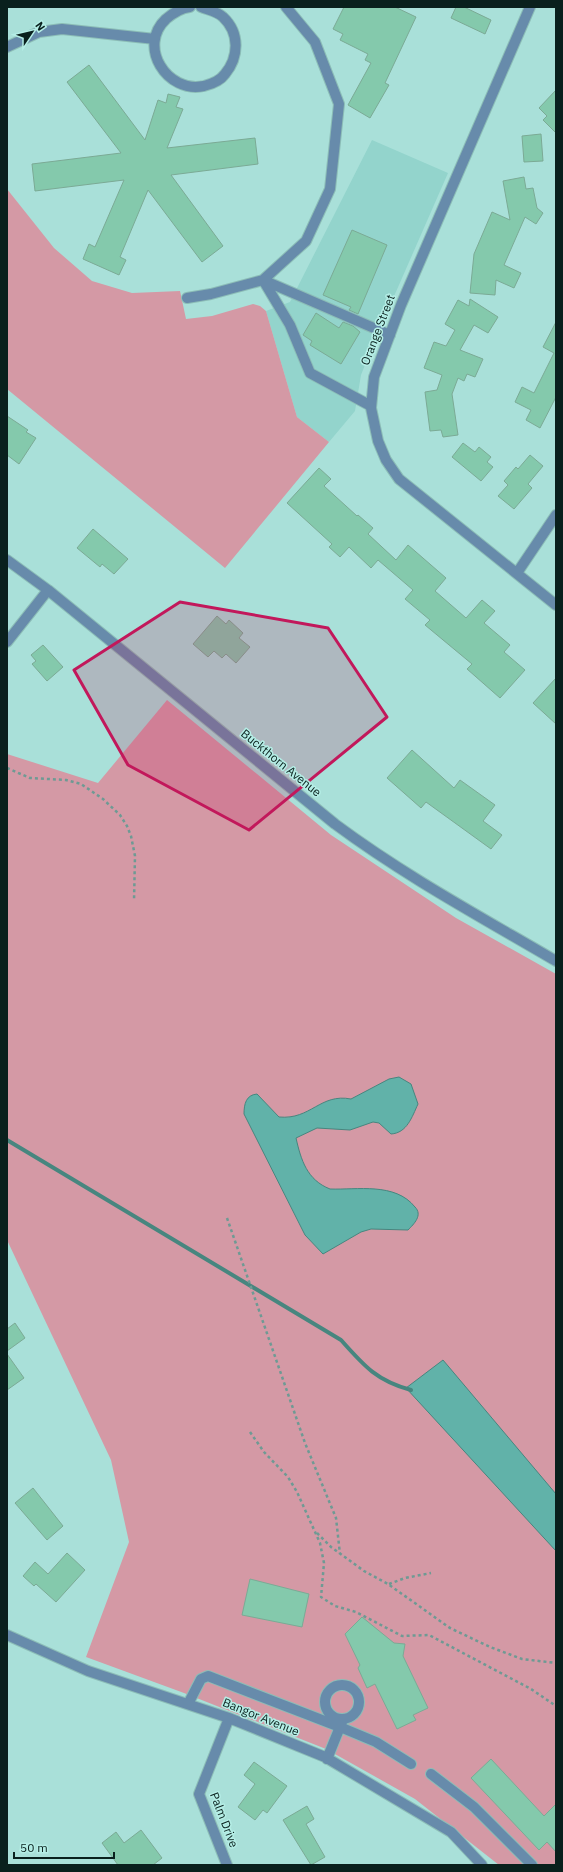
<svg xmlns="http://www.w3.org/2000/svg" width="563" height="1872" viewBox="0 0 563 1872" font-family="'IBM Plex Sans',sans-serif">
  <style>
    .built { fill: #93d4cc }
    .green { fill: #d499a5 }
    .water { fill: #61b2a9; stroke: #47867f }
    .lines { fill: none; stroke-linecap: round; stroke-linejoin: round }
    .stream { stroke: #47867f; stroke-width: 4 }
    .building { fill: #84c9ac; stroke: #7baa95 }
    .minor-casing { stroke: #8cbdb7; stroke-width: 12 }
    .path { stroke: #6e9a94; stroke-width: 2.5; stroke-dasharray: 3 3; stroke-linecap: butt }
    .minor { stroke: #678bab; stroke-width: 10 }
    .marked { fill: #c2185b; fill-opacity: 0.2; stroke: #c2185b; stroke-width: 3; stroke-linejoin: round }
    .labels { text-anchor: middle; stroke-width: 3; stroke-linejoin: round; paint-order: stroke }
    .street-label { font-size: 12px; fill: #09201d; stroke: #b5eee6 }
  </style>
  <rect width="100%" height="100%" fill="#a9e0d9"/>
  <path class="built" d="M 372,140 L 448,173 L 374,342 L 361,375 L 355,411 L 329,442 L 297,417 L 266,311 L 290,302 Z"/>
  <path class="green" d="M 7,189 L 54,248 L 92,281 L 132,293 L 180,291 L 186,319 L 212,316 L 253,304 L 260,306 L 266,311 L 297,417 L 329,442 L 225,568 L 7,389 Z
    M 167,700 L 331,835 L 456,918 L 556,974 L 556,1865 L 499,1865 L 415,1799 L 326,1749 L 184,1693 L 86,1657 L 129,1542 L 111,1460 L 7,1240 L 7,754 L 98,783 Z"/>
  <path class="water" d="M 399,1077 L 411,1084 L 418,1104 C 412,1117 407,1133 391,1134 L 379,1123 L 373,1122 L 350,1130 L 317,1128 L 296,1138 C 301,1160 307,1180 330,1189 C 357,1190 395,1182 415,1207 C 423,1215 414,1224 408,1230 L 371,1229 L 361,1232 L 323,1254 L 305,1235 L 244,1114 C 244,1104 246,1095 257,1094 L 279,1117 C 311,1120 320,1093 351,1099 L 389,1079 Z
    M 443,1360 L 556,1494 L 556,1551 L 406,1388 Z"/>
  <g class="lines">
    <path class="stream" d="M 7,1140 L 341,1340 C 364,1366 377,1381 411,1390"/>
  </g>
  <path class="building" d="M 344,7 L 395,7 L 416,17 L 385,83 L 389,85 L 370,118 L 348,105 L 371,63 L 365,60 L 368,54 L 340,40 L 343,34 L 333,29 Z
    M 456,7 L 464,7 L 491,20 L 485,34 L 451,18 Z
    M 89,65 L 145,140 L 158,100 L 166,103 L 168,94 L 180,97 L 176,107 L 183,109 L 167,148 L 255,138 L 258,164 L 171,175 L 223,246 L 202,262 L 148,190 L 120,257 L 126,260 L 119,275 L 83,259 L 89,244 L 95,247 L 124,180 L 35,191 L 32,164 L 121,153 L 67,82 Z
    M 556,90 L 556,133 L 543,120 L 547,116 L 539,108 Z
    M 541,134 L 543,161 L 524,162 L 522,136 Z
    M 524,177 L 526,189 L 533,188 L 537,208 L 543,213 L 536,224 L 525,217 L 504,265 L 521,273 L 514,288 L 496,280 L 495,295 L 470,293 L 474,254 L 492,212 L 510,220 L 503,181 Z
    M 352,230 L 387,245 L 358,314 L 349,310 L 351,307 L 323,295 Z
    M 470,299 L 498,317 L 488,333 L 474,325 L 460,350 L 483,359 L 475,377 L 467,374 L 464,381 L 458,378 L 452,394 L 458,435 L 443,437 L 441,430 L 430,431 L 425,392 L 437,390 L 442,375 L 424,368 L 434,342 L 446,346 L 455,330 L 445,324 L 458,300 L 469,306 Z
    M 316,313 L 339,328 L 343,322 L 353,326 L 360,332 L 341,364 L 310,345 L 312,341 L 303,335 Z
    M 556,322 L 556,397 L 540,428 L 526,420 L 531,410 L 515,402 L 522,387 L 534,393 L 554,353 L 543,347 Z
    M 7,416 L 28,430 L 26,432 L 36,438 L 19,464 L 7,455 Z
    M 463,443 L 475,452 L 479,447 L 491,457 L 487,462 L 493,467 L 481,481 L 452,457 Z
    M 530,455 L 543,466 L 528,484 L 532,488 L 514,509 L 498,496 L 508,485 L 504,481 L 516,467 L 518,469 Z
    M 319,468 L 331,479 L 324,486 L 357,516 L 358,515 L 373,528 L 368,534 L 396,560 L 408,545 L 446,578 L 435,591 L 466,618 L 482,600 L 495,611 L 484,623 L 510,645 L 504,652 L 525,670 L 500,698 L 467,669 L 472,664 L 425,625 L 430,620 L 405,599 L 413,590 L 378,560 L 371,568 L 349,547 L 340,557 L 329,547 L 332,544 L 287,503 Z
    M 93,529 L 128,559 L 114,574 L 102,564 L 100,567 L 77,548 Z
    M 217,616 L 226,624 L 229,620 L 243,633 L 239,638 L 250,647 L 236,663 L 226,654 L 222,658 L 214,651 L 208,657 L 193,644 Z
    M 43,645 L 63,667 L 47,681 L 32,664 L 36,661 L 31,655 Z
    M 556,678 L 556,724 L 533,703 Z
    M 412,750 L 454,788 L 460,780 L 495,805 L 483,821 L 502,835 L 491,849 L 426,802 L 421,808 L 387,778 Z
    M 15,1323 L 25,1338 L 7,1351 L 7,1329 Z
    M 7,1354 L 24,1378 L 7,1390 Z
    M 33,1488 L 63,1526 L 47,1540 L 15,1503 Z
    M 67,1553 L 85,1570 L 56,1602 L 36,1584 L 34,1586 L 23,1576 L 35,1562 L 48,1574 Z
    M 250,1579 L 309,1594 L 302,1627 L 242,1615 Z
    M 362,1617 L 394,1643 L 405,1644 L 403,1656 L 428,1708 L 413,1715 L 416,1720 L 397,1729 L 375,1684 L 367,1688 L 358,1668 L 360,1665 L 345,1634 Z
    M 491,1759 L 544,1816 L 556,1804 L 556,1852 L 547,1842 L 539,1850 L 471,1778 Z
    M 254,1762 L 287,1786 L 267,1813 L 263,1810 L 255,1820 L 238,1807 L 255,1784 L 244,1775 Z
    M 307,1806 L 314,1819 L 306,1824 L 325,1857 L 311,1865 L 283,1820 Z
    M 141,1830 L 162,1858 L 153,1865 L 118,1865 L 102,1843 L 116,1832 L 124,1843 Z"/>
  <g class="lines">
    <g class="minor-casing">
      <path id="minor" d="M 190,7 C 181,8 173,13 166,19 C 137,46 167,94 204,86 C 212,84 220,81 225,74 C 239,57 240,33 223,17 C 217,11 208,10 201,7
        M 530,7 L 401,305 L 374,377 L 371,408 L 378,441 L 386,460 L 399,479 L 556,605
        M 7,47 L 39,32 L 62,29 L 155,39
        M 263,280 L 290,325 L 310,373 L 371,406
        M 263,280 L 390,335
        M 187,298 L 211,294 L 263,280 L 306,241 L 330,189 L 339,104 L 315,42 L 286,7
        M 7,560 L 48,590 L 335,824 C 405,876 481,917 556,961
        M 517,573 L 556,515
        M 7,642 L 48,590
        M 7,1635 L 88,1671 L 229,1718 L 325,1757 L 451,1832 L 482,1865
        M325 1702a17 17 0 1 1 34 0a17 17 0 1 1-34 0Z
        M 188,1704 L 201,1679 L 208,1676 L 340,1727 L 376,1742 L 411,1764
        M 327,1759 L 342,1722
        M 431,1774 L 474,1807 L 532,1865
        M 227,1865 L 199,1794 L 229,1718"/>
    </g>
    <path class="path" d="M 7,768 L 30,778 L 66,780 L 81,784 L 103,799 L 120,815 L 127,826 L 131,836 L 135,856 L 134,901
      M 227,1218 L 305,1443 L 336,1518 L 340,1554
      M 250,1432 L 264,1452 L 288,1477 L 297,1492 L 320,1543 L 324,1563 L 321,1597 L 335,1606 L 356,1612 L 402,1636 L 429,1635 L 531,1689 L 556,1706
      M 317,1533 L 331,1547 L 364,1571 L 388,1584 L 450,1628 L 490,1647 L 522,1659 L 556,1663
      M 389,1584 L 405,1578 L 431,1573"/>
    <use href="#minor" class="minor"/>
  </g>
  <path class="marked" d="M 180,602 L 328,628 L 387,717 L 249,830 L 128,765 L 74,670 Z"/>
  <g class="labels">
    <g class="street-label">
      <text transform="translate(378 330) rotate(-69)" y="4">Orange Street</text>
      <text transform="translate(281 763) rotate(39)" y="4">Buckthorn Avenue</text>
      <text transform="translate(261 1717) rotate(22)" y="4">Bangor Avenue</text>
      <text transform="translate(224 1820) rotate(69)" y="4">Palm Drive</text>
    </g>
  </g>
  <rect width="563" height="1872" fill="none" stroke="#09201d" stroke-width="16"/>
  <g transform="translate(32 32) rotate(55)" stroke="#b5eee6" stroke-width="3" paint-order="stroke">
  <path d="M0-3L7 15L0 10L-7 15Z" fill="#09201d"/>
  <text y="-6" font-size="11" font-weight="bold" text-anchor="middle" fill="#09201d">N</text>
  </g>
  <path d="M14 1852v6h100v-6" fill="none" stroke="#09201d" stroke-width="2"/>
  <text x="20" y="1852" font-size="12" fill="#09201d" stroke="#b5eee6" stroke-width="3" paint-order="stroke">50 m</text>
</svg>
